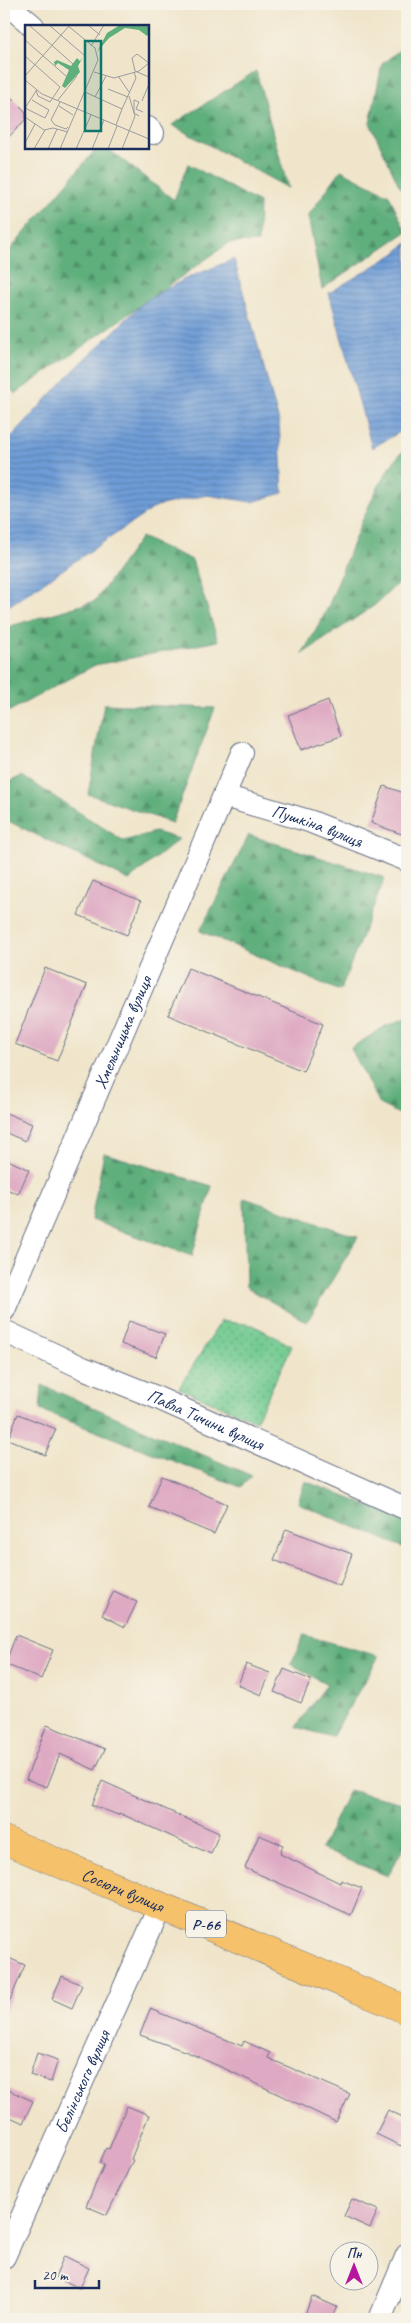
<svg xmlns="http://www.w3.org/2000/svg" width="411" height="2323" viewBox="0 0 411 2323" font-family="Caveat,sans-serif">
  <style>
    .grass { fill: url(#grass-dots); stroke: #477d78 }
    .forest { fill: url(#forest-firs); stroke: #3c6f6c }
    .water { fill: url(#water-rules); stroke: #44669a }
    .building { fill: #dea9c2 }
    .lines { fill: none; stroke-linecap: round; stroke-linejoin: round }
    .street-casing { stroke: #666f84; stroke-width: 24 }
    .primary-casing { stroke: #666f84; stroke-width: 29 }
    .street { stroke: #fff; stroke-width: 22 }
    .primary { stroke: #f5c16b; stroke-width: 28 }
    .labels { text-anchor: middle; stroke-width: 4.5; stroke-linejoin: round; paint-order: stroke }
    .shield { fill: #f7f3e8; stroke: #5d6a87; stroke-width: 1 }
    .shield-label { font-size: 16px; font-weight: bold; fill: #1b2f5e }
    .street-label { font-size: 18px; fill: #1b2f5e; stroke: #f7f3e8 }
    .inset-road { fill: none; stroke: #9b9c9f; stroke-width: 1 }
    .view { fill: #0f766e; fill-opacity: 0.15; stroke: #0f766e; stroke-width: 2.5 }
    .inset-edge { fill: none; stroke: #1b2f5e; stroke-width: 2.5 }
  </style>
  <defs>
    <pattern id="grass-dots" width="8" height="8" patternUnits="userSpaceOnUse" patternTransform="scale(1.25)"><rect width="8" height="8" fill="#73cb91"/><path d="M2 2h.1M6 6h.1" fill="none" stroke="#5ea57a" stroke-width="1.8" stroke-linecap="round"/></pattern>
    <pattern id="forest-firs" width="22" height="20" patternUnits="userSpaceOnUse" patternTransform="scale(1.25)"><rect width="22" height="20" fill="#5eaf7b"/><path d="M5 1l3.5 6h-7zM16 11l3.5 6h-7z" fill="#4d8f68"/></pattern>
    <pattern id="water-rules" width="6" height="5" patternUnits="userSpaceOnUse" patternTransform="scale(1.25)"><rect width="6" height="5" fill="#6e9cd6"/><path d="M0 2.5h6" fill="none" stroke="#5a80b1"/></pattern>
  </defs>
  <rect width="100%" height="100%" fill="#f7f3e8"/>
  <filter id="ink" filterUnits="userSpaceOnUse"><feTurbulence type="fractalNoise" baseFrequency=".02" numOctaves="2"/><feDisplacementMap in="SourceGraphic" scale="10" xChannelSelector="R" yChannelSelector="G"/><feConvolveMatrix kernelMatrix="1 2 1 2 8 2 1 2 1" color-interpolation-filters="sRGB"/></filter>
  <filter id="wash" filterUnits="userSpaceOnUse"><feTurbulence type="fractalNoise" baseFrequency=".0096" numOctaves="4" result="noise"/><feDisplacementMap in="SourceGraphic" scale="20" xChannelSelector="R" yChannelSelector="G"/><feGaussianBlur stdDeviation="1.12" result="paint"/><feColorMatrix in="noise" values="0 0 0 0 0 0 0 0 0 0 0 0 0 0 0 0 0 1.4 0 .05"/><feComposite in="paint" operator="in"/></filter>
  <g filter="url(#wash)">
    <rect width="100%" height="100%" fill="#f0e5ca"/>
    <path class="grass" d="M 221,1321 L 253,1325 L 292,1346 L 256,1421 L 179,1388 Z"/>
    <path class="forest" d="M 407,44 L 407,198 L 398,183 L 370,123 L 382,64 Z
      M 256,71 L 288,188 L 172,125 Z
      M 97,148 L 107,148 L 174,200 L 188,164 L 259,203 L 258,242 L 229,243 L 15,394 L 4,380 L 4,257 Z
      M 341,170 L 389,195 L 406,232 L 322,289 L 308,216 Z
      M 407,448 L 407,575 L 375,605 L 302,654 C 311,638 321,623 328,607 C 344,569 376,470 407,448 Z
      M 141,537 L 192,560 L 218,641 L 95,665 L 4,714 L 4,628 L 95,601 Z
      M 104,704 L 215,708 L 172,823 L 88,794 Z
      M 22,776 L 124,841 L 155,832 L 179,839 L 129,880 L 4,819 L 4,784 Z
      M 249,835 L 385,878 L 340,991 L 200,931 Z
      M 407,1018 L 407,1118 L 379,1104 L 351,1048 L 386,1026 Z
      M 104,1153 L 212,1186 L 192,1256 L 91,1220 Z
      M 244,1198 L 358,1237 L 307,1322 L 246,1287 Z
      M 42,1385 L 252,1476 L 241,1487 L 40,1410 Z
      M 305,1481 L 407,1521 L 407,1549 L 298,1503 Z
      M 304,1635 L 379,1656 L 332,1737 L 296,1727 L 327,1684 L 291,1664 Z
      M 349,1790 L 407,1804 L 407,1841 L 388,1876 L 321,1849 Z"/>
    <path class="water" d="M 407,243 L 407,428 L 372,448 L 329,293 L 394,254 Z
      M 234,259 L 279,422 L 283,493 L 252,502 L 207,495 L 157,506 L 4,609 L 4,445 L 67,377 L 145,301 L 185,279 Z"/>
    <g id="blocks">
      <path class="building" d="M 4,90 L 26,112 L 26,119 L 4,142 Z
        M 328,700 L 341,736 L 301,750 L 288,715 Z
        M 384,786 L 407,794 L 407,836 L 371,823 Z
        M 93,881 L 141,901 L 127,935 L 78,915 Z
        M 45,968 L 87,985 L 57,1061 L 15,1044 Z
        M 188,968 L 323,1024 L 303,1071 L 168,1015 Z
        M 4,1112 L 32,1124 L 25,1141 L 4,1132 Z
        M 8,1160 L 29,1170 L 18,1194 L 4,1188 L 4,1170 Z
        M 129,1321 L 165,1334 L 156,1357 L 121,1344 Z
        M 18,1414 L 56,1429 L 45,1455 L 8,1439 Z
        M 162,1476 L 227,1504 L 214,1534 L 149,1507 Z
        M 286,1529 L 352,1554 L 340,1586 L 274,1560 Z
        M 114,1591 L 137,1602 L 125,1627 L 102,1615 Z
        M 16,1635 L 53,1650 L 41,1679 L 5,1664 Z
        M 246,1664 L 270,1673 L 261,1695 L 238,1685 Z
        M 284,1669 L 311,1680 L 301,1703 L 274,1692 Z
        M 47,1725 L 105,1749 L 95,1770 L 60,1754 L 47,1787 L 26,1779 Z
        M 102,1781 L 219,1833 L 211,1854 L 119,1813 L 118,1815 L 92,1805 Z
        M 259,1835 L 283,1845 L 280,1854 L 340,1883 L 341,1880 L 362,1888 L 351,1915 L 245,1868 Z
        M 4,1956 L 25,1965 L 4,2014 Z
        M 62,1976 L 82,1985 L 72,2008 L 52,1999 Z
        M 150,2009 L 242,2046 L 244,2041 L 270,2053 L 268,2058 L 350,2094 L 336,2122 L 230,2071 L 187,2052 L 140,2035 Z
        M 37,2053 L 58,2060 L 51,2082 L 30,2075 Z
        M 8,2090 L 33,2101 L 23,2123 L 4,2114 L 4,2101 Z
        M 127,2106 L 149,2115 L 131,2159 L 133,2160 L 107,2215 L 86,2206 L 104,2165 L 100,2163 L 106,2148 L 109,2149 Z
        M 388,2110 L 407,2119 L 407,2133 L 401,2146 L 376,2134 Z
        M 352,2199 L 378,2210 L 370,2228 L 344,2216 Z
        M 64,2256 L 89,2268 L 80,2288 L 55,2277 Z
        M 312,2296 L 337,2307 L 331,2319 L 315,2319 L 305,2315 Z"/>
    </g>
  </g>
  <g filter="url(#ink)">
    <use href="#blocks" fill-opacity="0" stroke="#666f84" stroke-width="1"/>
    <g class="lines">
      <g class="street-casing">
        <g id="street">
          <path d="M 7,4 L 33,26"/>
          <path d="M 148,128 L 153,133"/>
          <path id="s1" d="M 224,796 L 309,821 L 407,860"/>
          <path id="s2" d="M 4,1310 L 242,753"/>
          <path id="s3" d="M 4,1331 L 83,1368 L 153,1396 L 407,1509"/>
          <path id="s4" d="M 4,2257 L 161,1905"/>
          <path d="M 380,2319 L 407,2255"/>
        </g>
      </g>
      <g class="primary-casing">
        <g id="primary">
          <path id="s5" d="M 4,1840 L 407,2010"/>
        </g>
      </g>
      <use href="#street" class="street"/>
      <use href="#primary" class="primary"/>
    </g>
  </g>
  <g class="labels">
    <rect class="shield" x="186" y="1910.5" width="40" height="27" rx="4"/>
    <g class="shield-label">
      <text x="206" y="1930">Р-66</text>
    </g>
    <g class="street-label">
      <text dy="6" stroke="none"><textPath href="#s1" startOffset="98">Пушкіна вулиця</textPath></text>
      <text dy="6" stroke="none"><textPath href="#s2" startOffset="302">Хмельницька вулиця</textPath></text>
      <text dy="6" stroke="none"><textPath href="#s3" startOffset="220">Павла Тичини вулиця</textPath></text>
      <text dy="6" stroke="none"><textPath href="#s5" startOffset="129">Сосюри вулиця</textPath></text>
      <text dy="6" stroke="none"><textPath href="#s4" startOffset="192">Бєлінського вулиця</textPath></text>
    </g>
  </g>
  <g transform="translate(25 25)">
    <rect width="124" height="124" fill="#f0e5ca"/>
    <path d="M 95,0 L 124,0 L 124,8 L 122,11 L 114,5 L 100,3 L 84,13 L 72,27 L 82,8 ZM 58,32 L 53,41 L 55,47 L 40,63 L 37,61 L 44,45 L 33,38 L 30,41 L 29,37 L 32,35 L 46,41 L 52,33 L 55,36 Z" fill="#5eaf7b"/>
    <path class="inset-road" d="M 4,0 L 48,39M 24,0 L 59,30M 63,0 L 75,10M 0,15 L 41,51M 66,21 L 79,0M 0,31 L 35,62 L 25,77 L 13,71 L 11,65M 124,38 L 112,29 L 107,33 L 110,46 L 124,52M 69,47 L 89,53 L 114,46 L 124,38M 0,51 L 44,1M 93,51 L 104,67M 0,55 L 17,69 L 124,114M 83,64 L 103,72M 60,67 L 97,84 L 91,100M 70,72 L 81,51M 7,75 L 24,85 L 20,93 L 0,83 L 11,66M 33,75 L 52,51M 117,76 L 124,59M 35,77 L 26,95 L 30,100 L 41,104 L 43,102M 34,81 L 48,90M 97,84 L 111,53 L 109,47M 114,91 L 109,88 L 109,75 L 114,77 L 111,84 L 118,87M 0,92 L 19,105 L 28,103 L 43,107M 0,118 L 10,99M 9,124 L 20,105M 23,124 L 32,104M 35,124 L 73,35 L 70,23 L 42,0M 51,124 L 66,90M 67,124 L 79,95M 83,124 L 92,101M 97,124 L 110,91 L 104,71"/>
    <path class="view" d="M 60,16 L 76,16 L 76,106 L 60,106 Z"/>
    <rect width="124" height="124" class="inset-edge"/>
  </g>
  <rect width="411" height="2323" fill="none" stroke="#f7f3e8" stroke-width="20"/>
  <g transform="translate(354 2266)"><circle r="24" fill="#f7f3e8" stroke="#9fa5b1"/>
  <path d="M0-4L9 19L0 12L-9 19Z" fill="#b5179e"/>
  <text y="-8" font-size="14" font-weight="bold" text-anchor="middle" fill="#1b2f5e">Пн</text>
  </g>
  <path d="M35 2280v8h64v-8" fill="none" stroke="#1b2f5e" stroke-width="2.5"/>
  <text x="42" y="2280" font-size="15" fill="#1b2f5e" stroke="#f7f3e8" stroke-width="4" paint-order="stroke">20 m</text>
</svg>
